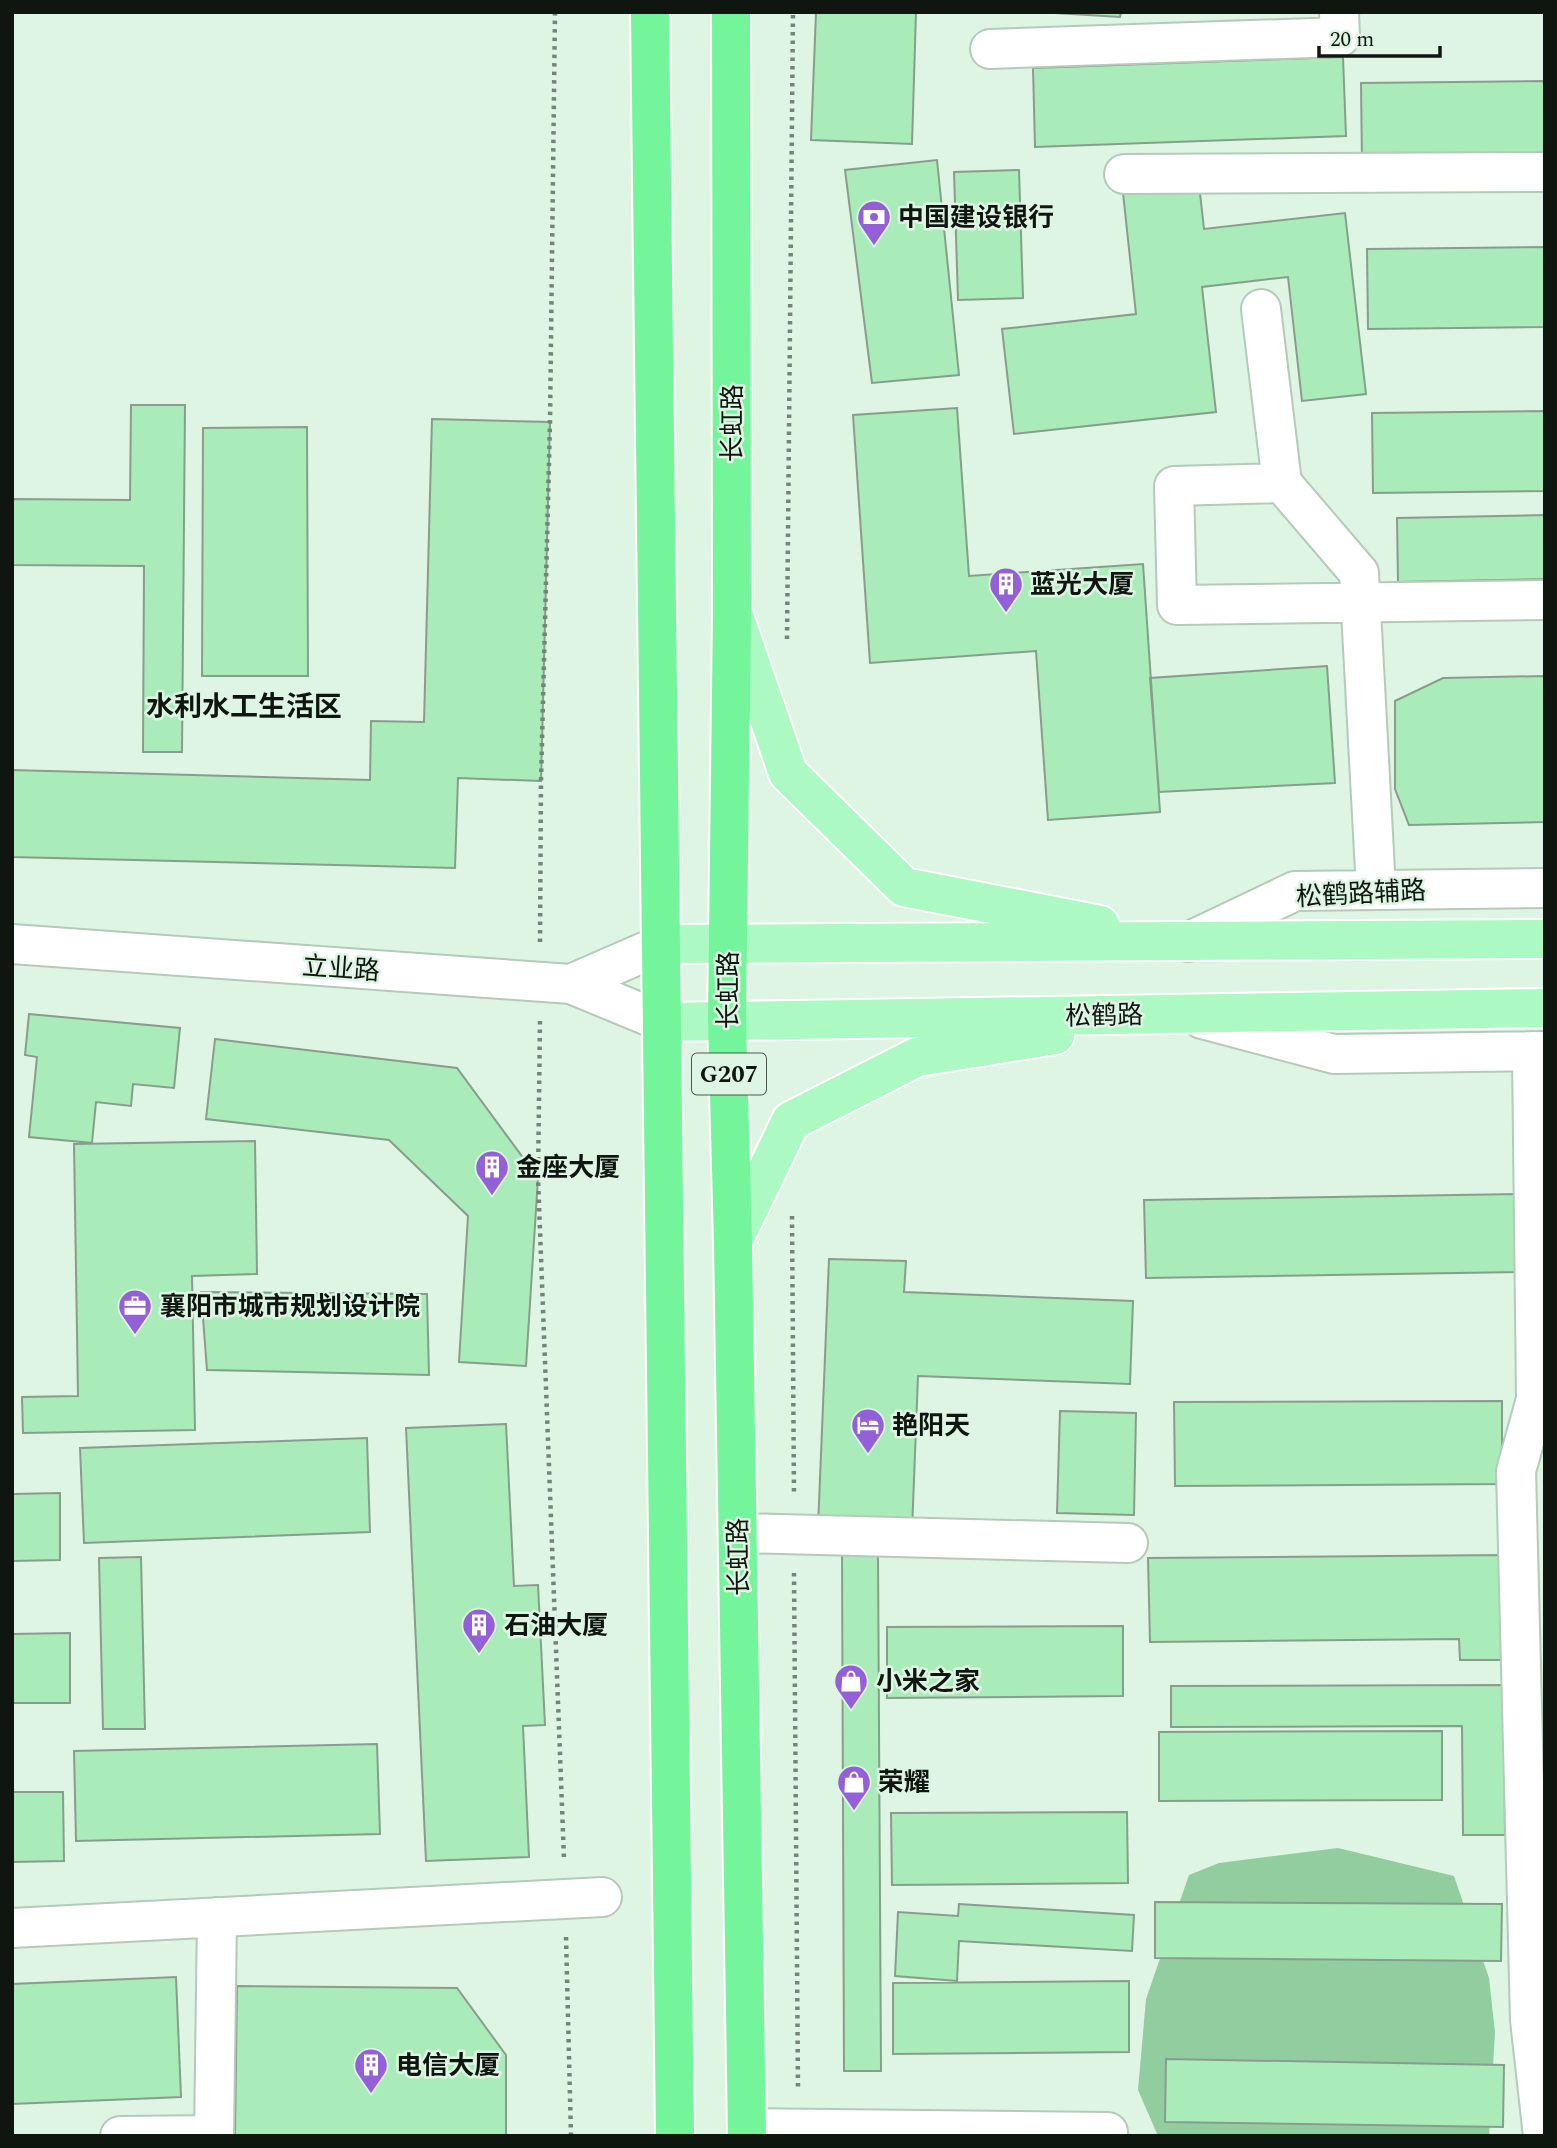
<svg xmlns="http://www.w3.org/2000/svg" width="1557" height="2148" viewBox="0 0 1557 2148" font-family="Spectral,'Noto Sans SC',serif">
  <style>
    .green { fill: #91cd9f }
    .building { fill: #aaecb9; stroke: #889d8c; stroke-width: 2 }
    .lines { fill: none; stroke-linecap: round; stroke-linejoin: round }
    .minor-casing { stroke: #b5cab9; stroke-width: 42 }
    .major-casing { stroke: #fff; stroke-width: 42 }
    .highway-casing { stroke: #fff; stroke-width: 42 }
    .path { stroke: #758478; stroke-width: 4.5; stroke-dasharray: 3.5 5; stroke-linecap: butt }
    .minor { stroke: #fff; stroke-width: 38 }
    .major { stroke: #acf9c3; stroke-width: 38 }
    .highway { stroke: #75f59b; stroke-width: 38 }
    .labels { text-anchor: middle; stroke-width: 5; stroke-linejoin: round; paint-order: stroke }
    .shield { fill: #dff5e3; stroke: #4d594f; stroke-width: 2 }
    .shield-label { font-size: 24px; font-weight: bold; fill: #0f1610 }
    .poi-label { font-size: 26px; font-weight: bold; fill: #0f1610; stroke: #dff5e3; text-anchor: start }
    .street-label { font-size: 26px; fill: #0f1610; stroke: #dff5e3 }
    .neighbourhood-label { font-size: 28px; font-weight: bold; fill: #0f1610; stroke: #dff5e3 }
  </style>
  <rect width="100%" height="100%" fill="#dff5e3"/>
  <path class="green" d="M 1338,1848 L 1454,1876 L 1489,1978 L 1495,2032 L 1489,2136 L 1158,2136 L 1138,2090 L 1146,1999 L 1189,1875 L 1219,1863 Z"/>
  <path class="building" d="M 816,12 L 916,12 L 912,144 L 811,140 Z
    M 1038,12 L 1121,12 L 1120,17 Z
    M 1343,57 L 1346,136 L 1035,147 L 1033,68 Z
    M 1545,81 L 1545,161 L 1362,163 L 1361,83 Z
    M 937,160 L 959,375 L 872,383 L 845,170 Z
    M 1019,170 L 1023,298 L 958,300 L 954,172 Z
    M 1199,184 L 1204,229 L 1345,213 L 1366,394 L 1302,401 L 1288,277 L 1202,287 L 1216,412 L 1014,434 L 1002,329 L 1136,314 L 1123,193 Z
    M 1545,247 L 1545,327 L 1368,329 L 1367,249 Z
    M 131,405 L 185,405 L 182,752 L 143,752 L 144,566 L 12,565 L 12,499 L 130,500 Z
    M 957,408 L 969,576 L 1143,564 L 1160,812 L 1048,820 L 1036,651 L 870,663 L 853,415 Z
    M 1545,411 L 1545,491 L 1373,493 L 1372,413 Z
    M 432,419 L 550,422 L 541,781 L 458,778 L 455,868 L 12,857 L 12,770 L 370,780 L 371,721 L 424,722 Z
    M 307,427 L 308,676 L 202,676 L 203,428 Z
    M 1545,515 L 1545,579 L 1398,582 L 1397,518 Z
    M 1327,666 L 1335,783 L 1159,792 L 1150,678 Z
    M 1545,676 L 1545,822 L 1409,825 L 1395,789 L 1395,701 L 1443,678 Z
    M 29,1014 L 180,1028 L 174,1088 L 133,1084 L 131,1106 L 96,1102 L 92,1143 L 29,1137 L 37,1057 L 25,1055 Z
    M 215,1039 L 457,1068 L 538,1178 L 526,1366 L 459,1362 L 468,1216 L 389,1140 L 206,1119 Z
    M 255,1141 L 257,1274 L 192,1276 L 195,1430 L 23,1433 L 22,1397 L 78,1396 L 74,1144 Z
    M 1518,1194 L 1519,1272 L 1146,1278 L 1144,1200 Z
    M 829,1259 L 906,1261 L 904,1292 L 1133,1301 L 1130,1384 L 918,1376 L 912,1531 L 818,1527 Z
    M 201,1292 L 427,1294 L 429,1375 L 207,1370 Z
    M 1502,1401 L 1502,1484 L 1175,1486 L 1174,1402 Z
    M 1060,1411 L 1136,1413 L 1134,1515 L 1057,1513 Z
    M 506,1424 L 514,1586 L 538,1585 L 545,1725 L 523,1726 L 529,1857 L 426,1861 L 406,1428 Z
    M 367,1438 L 370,1532 L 84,1543 L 80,1448 Z
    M 60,1493 L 60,1560 L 12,1561 L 12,1494 Z
    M 842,1554 L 878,1554 L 881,2071 L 844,2071 Z
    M 1505,1555 L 1506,1660 L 1460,1660 L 1459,1639 L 1150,1642 L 1148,1558 Z
    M 141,1557 L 145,1729 L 103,1729 L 99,1558 Z
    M 1123,1626 L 1123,1696 L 887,1698 L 887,1627 Z
    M 70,1633 L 70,1703 L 12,1703 L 12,1634 Z
    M 1504,1685 L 1505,1835 L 1463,1835 L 1462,1726 L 1171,1727 L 1171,1686 Z
    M 1442,1731 L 1442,1800 L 1159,1801 L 1159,1732 Z
    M 377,1744 L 380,1834 L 76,1841 L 74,1751 Z
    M 12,1792 L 63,1792 L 64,1861 L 12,1862 Z
    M 1127,1812 L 1128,1883 L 892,1885 L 891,1813 Z
    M 1155,1902 L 1502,1904 L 1501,1961 L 1155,1958 Z
    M 959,1904 L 1134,1915 L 1132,1951 L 959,1941 L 957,1981 L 895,1976 L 898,1912 L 958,1916 Z
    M 176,1977 L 181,2097 L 12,2104 L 12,1984 Z
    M 1129,1981 L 1129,2052 L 893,2054 L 893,1983 Z
    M 237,1986 L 457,1988 L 506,2055 L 506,2136 L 235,2136 Z
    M 1166,2059 L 1504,2065 L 1503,2127 L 1165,2122 Z"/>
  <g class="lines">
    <g class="minor-casing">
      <path id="minor" d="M 990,49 L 1340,37 L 1339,12
        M 1124,174 L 1545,172
        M 1261,309 L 1282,483 L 1359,573 L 1376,890
        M 1282,483 L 1174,486 L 1177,605 L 1545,600
        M 1188,942 L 1295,891 L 1545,888
        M 12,944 L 571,984 L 663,1022
        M 571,984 L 663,944
        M 1202,1019 L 1334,1054 L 1545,1051
        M 1532,1051 L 1536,1399 L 1516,1471 L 1530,2020 L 1543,2136
        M 738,1533 L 1128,1543
        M 12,1928 L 602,1897
        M 747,2128 L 1108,2132 L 1108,2136
        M 120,2136 L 214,2135
        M 214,2136 L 217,1917"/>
    </g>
    <g class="major-casing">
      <path id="major" d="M 733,613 L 788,773 L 904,887 L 1100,925
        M 663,944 L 1545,939
        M 663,1022 L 1545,1008
        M 733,1241 L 791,1121 L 917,1057 L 1055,1035"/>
    </g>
    <g class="highway-casing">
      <path id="highway" d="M 650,12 C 662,720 669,1428 675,2136
        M 731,12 L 732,611 L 727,1021 L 733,1241 L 747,2136"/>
    </g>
    <path class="path" d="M 787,639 L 793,12
      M 540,942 L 541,781 L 550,422 L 555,12
      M 540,1021 L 538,1178 L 564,1859
      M 792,1216 L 794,1494
      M 794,1573 L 798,2089
      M 566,1937 L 571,2136"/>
    <use href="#minor" class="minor"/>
    <use href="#major" class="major"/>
    <use href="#highway" class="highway"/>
  </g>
  <defs>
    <g id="bank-pin" transform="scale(1.75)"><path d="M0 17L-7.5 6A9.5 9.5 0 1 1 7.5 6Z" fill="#9460d9" stroke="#dff5e3"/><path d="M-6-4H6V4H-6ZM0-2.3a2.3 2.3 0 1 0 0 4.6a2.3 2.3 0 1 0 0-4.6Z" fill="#fff"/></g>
    <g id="building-pin" transform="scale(1.75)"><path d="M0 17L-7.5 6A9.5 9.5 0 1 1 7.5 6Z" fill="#9460d9" stroke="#dff5e3"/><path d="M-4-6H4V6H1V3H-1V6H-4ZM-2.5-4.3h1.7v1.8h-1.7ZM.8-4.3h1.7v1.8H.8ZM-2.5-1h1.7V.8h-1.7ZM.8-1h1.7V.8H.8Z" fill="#fff"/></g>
    <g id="office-pin" transform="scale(1.75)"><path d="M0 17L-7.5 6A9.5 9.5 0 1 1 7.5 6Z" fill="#9460d9" stroke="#dff5e3"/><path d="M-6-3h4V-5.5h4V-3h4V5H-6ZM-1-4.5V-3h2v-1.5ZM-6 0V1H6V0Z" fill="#fff"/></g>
    <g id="hotel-pin" transform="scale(1.75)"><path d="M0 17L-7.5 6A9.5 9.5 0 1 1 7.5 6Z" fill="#9460d9" stroke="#dff5e3"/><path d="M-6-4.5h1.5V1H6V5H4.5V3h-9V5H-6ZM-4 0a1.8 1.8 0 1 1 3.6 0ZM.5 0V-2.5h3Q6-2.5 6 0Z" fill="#fff"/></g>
    <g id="shop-pin" transform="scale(1.75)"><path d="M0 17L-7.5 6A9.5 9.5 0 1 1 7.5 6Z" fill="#9460d9" stroke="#dff5e3"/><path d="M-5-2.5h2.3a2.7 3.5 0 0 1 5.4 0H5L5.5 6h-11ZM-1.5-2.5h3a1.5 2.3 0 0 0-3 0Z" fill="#fff"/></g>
  </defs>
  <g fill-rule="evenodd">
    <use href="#bank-pin" x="874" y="217"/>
    <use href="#building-pin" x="1006" y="584"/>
    <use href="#building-pin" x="492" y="1167"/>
    <use href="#office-pin" x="135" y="1306"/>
    <use href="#hotel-pin" x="868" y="1425"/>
    <use href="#building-pin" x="479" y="1625"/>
    <use href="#shop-pin" x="851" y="1681"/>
    <use href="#shop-pin" x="854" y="1782"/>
    <use href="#building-pin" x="371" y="2065"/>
  </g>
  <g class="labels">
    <rect class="shield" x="692" y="1053.5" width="74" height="41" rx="5"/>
    <g class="shield-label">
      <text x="729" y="1082">G207</text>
    </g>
    <g class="poi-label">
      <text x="898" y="226">中国建设银行</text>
      <text x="1030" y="593">蓝光大厦</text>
      <text x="516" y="1176">金座大厦</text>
      <text x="160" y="1315">襄阳市城市规划设计院</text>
      <text x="892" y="1434">艳阳天</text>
      <text x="504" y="1634">石油大厦</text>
      <text x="876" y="1690">小米之家</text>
      <text x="878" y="1791">荣耀</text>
      <text x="396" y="2074">电信大厦</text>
    </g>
    <g class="street-label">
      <text transform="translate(732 423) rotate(-90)" y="9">长虹路</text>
      <text transform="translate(1361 893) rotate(-3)" y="9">松鹤路辅路</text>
      <text transform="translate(341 968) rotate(4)" y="9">立业路</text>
      <text transform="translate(728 990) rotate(-90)" y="9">长虹路</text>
      <text transform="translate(1104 1015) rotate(-1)" y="9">松鹤路</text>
      <text transform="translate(738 1557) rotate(-91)" y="9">长虹路</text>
    </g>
    <g class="neighbourhood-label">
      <text x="244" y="716">水利水工生活区</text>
    </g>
  </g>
  <rect width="1557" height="2148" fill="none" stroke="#0f1610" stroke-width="28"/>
  <path d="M1319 46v10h121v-10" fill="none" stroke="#0f1610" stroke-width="3.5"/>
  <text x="1330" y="46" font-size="21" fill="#0f1610" stroke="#dff5e3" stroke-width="5" paint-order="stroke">20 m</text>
</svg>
